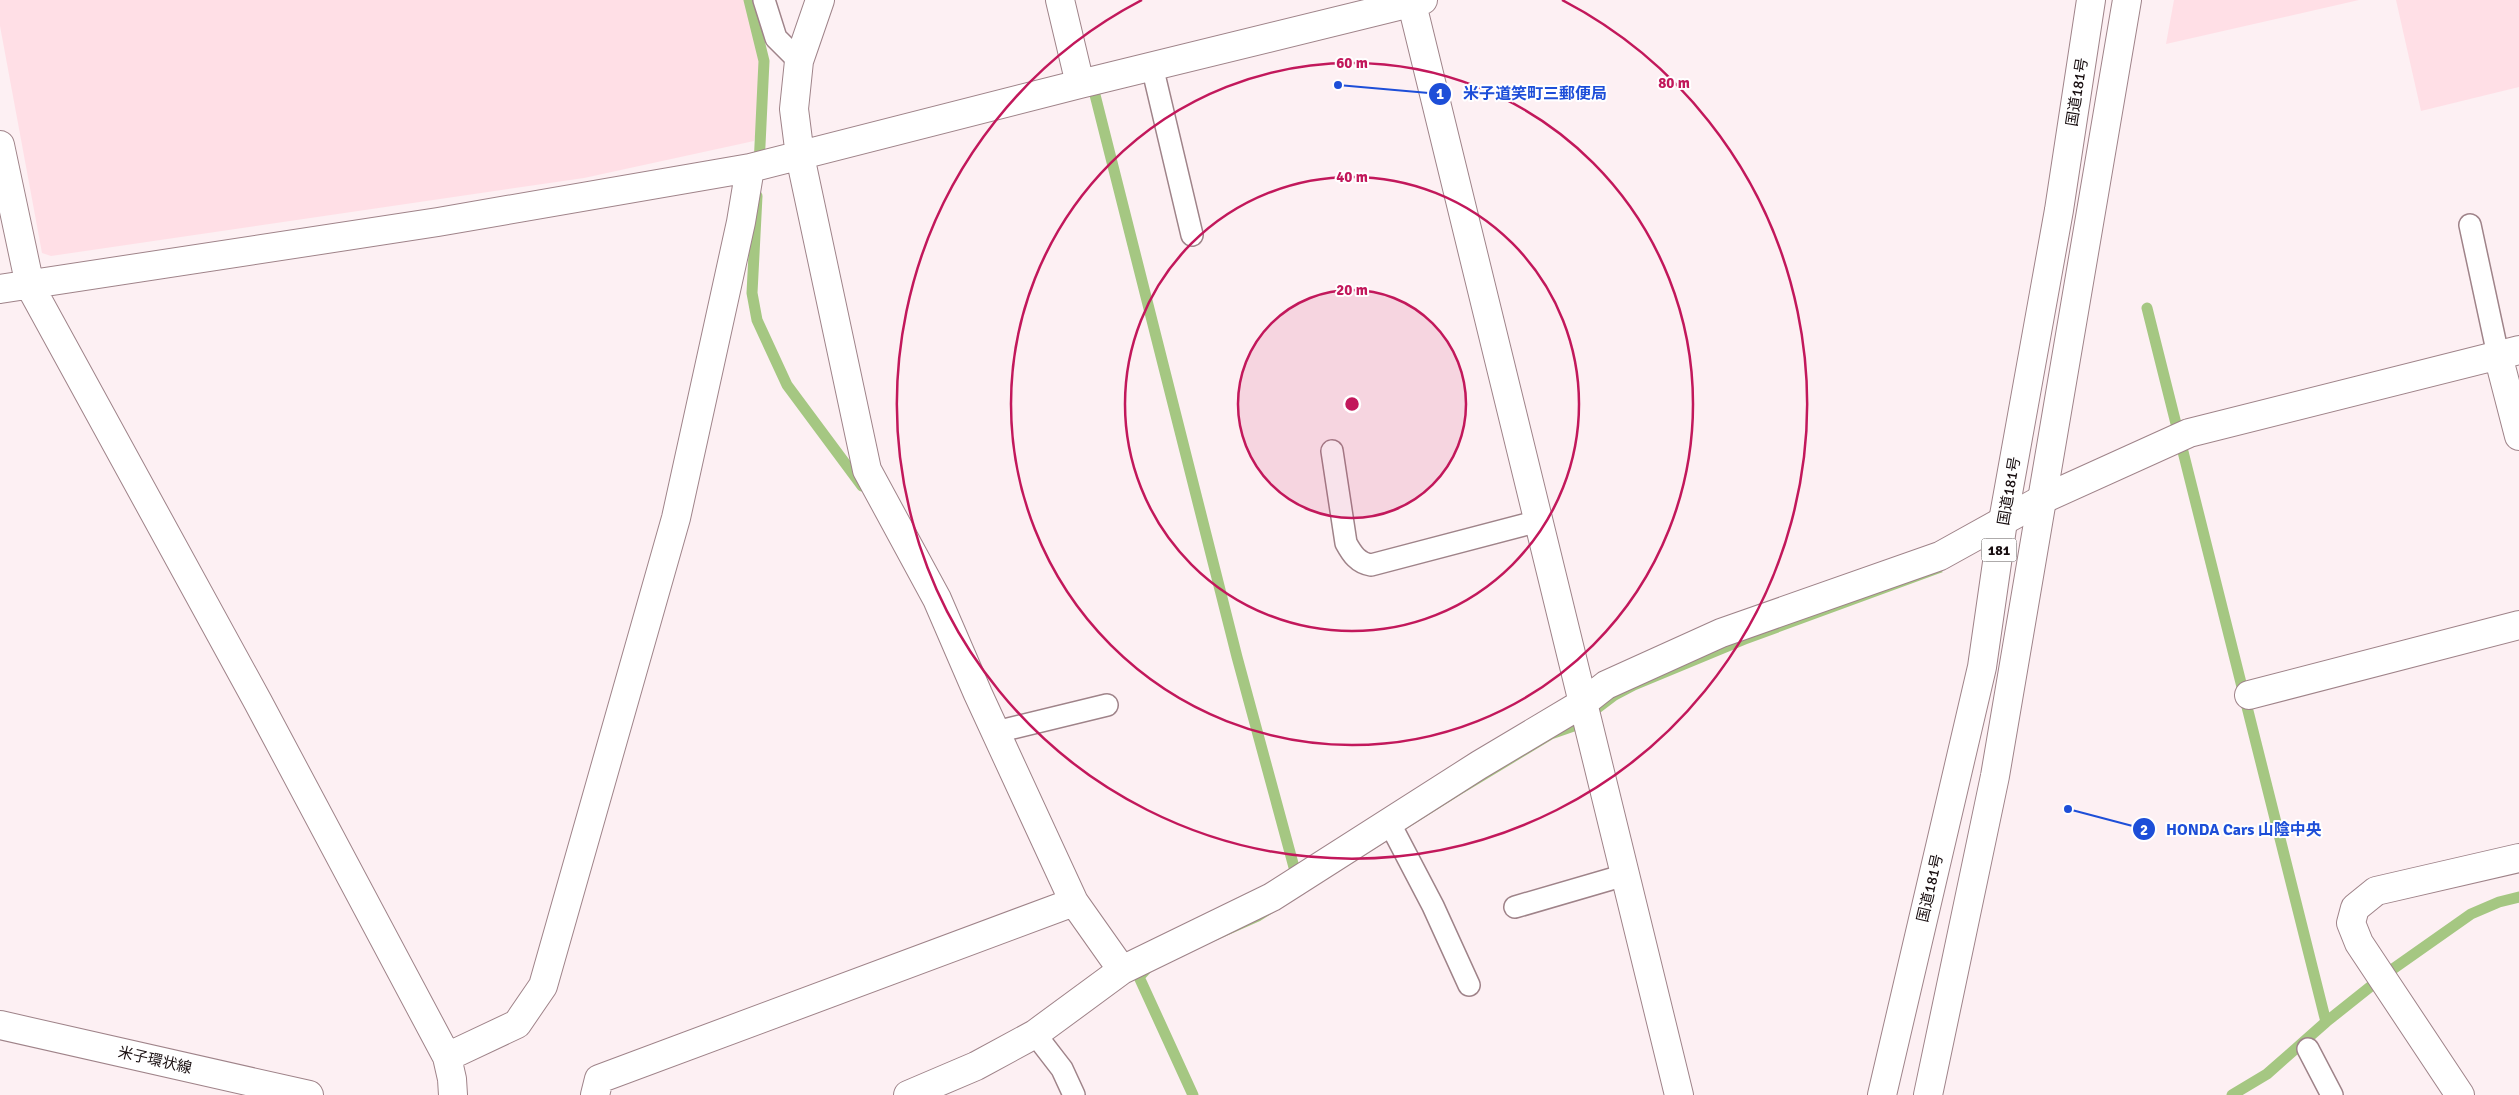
<svg xmlns="http://www.w3.org/2000/svg" width="2519" height="1095" viewBox="0 0 2519 1095" font-family="Signika,'Noto Sans JP',sans-serif">
  <style>
    .built { fill: #ffdfe6 }
    .water { fill: #a5c782 }
    .lines { fill: none; stroke-linecap: round; stroke-linejoin: round }
    .stream { stroke: #a5c782; stroke-width: 11 }
    .lane-casing { stroke: #9f8389; stroke-width: 24 }
    .street-casing { stroke: #9f8389; stroke-width: 30 }
    .secondary-casing { stroke: #9f8389; stroke-width: 30 }
    .highway-casing { stroke: #9f8389; stroke-width: 30 }
    .lane { stroke: #fff; stroke-width: 21 }
    .street { stroke: #fff; stroke-width: 28 }
    .secondary { stroke: #fff; stroke-width: 28 }
    .highway { stroke: #fff; stroke-width: 28 }
    .ring { fill: none; stroke: #c2185b; stroke-width: 2.5 }
    .labels { text-anchor: middle; stroke-width: 4; stroke-linejoin: round; paint-order: stroke }
    .shield { fill: #fff; stroke: #5d5657; stroke-width: 1 }
    .shield-label { font-size: 14px; font-weight: bold; fill: #170d0f }
    .street-label { font-size: 15px; fill: #170d0f; stroke: #fff }
    .centre { fill: #c2185b; stroke: #fff; stroke-width: 2.5 }
    .ring-label { font-size: 15px; text-anchor: middle; font-weight: bold; fill: #c2185b; stroke: #fff; stroke-width: 4; stroke-linejoin: round; paint-order: stroke }
    .leader { fill: none; stroke: #1d4ed8; stroke-width: 2 }
    .callout-dot { fill: #1d4ed8; stroke: #fff; stroke-width: 2 }
    .mark-label { font-size: 15px; text-anchor: middle; font-weight: bold; fill: #fff }
    .callout-label { font-size: 16px; text-anchor: middle; font-weight: bold; fill: #1d4ed8; stroke: #fff; stroke-width: 4; stroke-linejoin: round; paint-order: stroke }
  </style>
  <rect width="100%" height="100%" fill="#fdf0f3"/>
  <path class="built" d="M 0,0 L 746,0 L 761,62 L 760,116 L 754,141 L 584,178 L 51,256 L 42,253 L 0,26 Z
    M 2174,0 L 2359,0 L 2166,44 Z
    M 2396,0 L 2519,0 L 2519,87 L 2421,111 Z"/>
  <path class="water" d="M 1934,565 L 1943,572 L 1747,644 L 1636,690 L 1617,700 L 1576,731 L 1553,739 L 1462,794 L 1260,921 L 1136,976 L 1528,744 L 1675,662 Z"/>
  <g class="lines">
    <path class="stream" d="M 749,0 L 764,61 L 759,166
      M 1091,79 L 1237,657 L 1298,882
      M 757,196 L 752,293 L 757,320 L 787,385 L 862,486
      M 2147,308 L 2326,1022
      M 1149,966 L 1139,977 L 1193,1095
      M 2232,1095 L 2267,1074 L 2326,1022 L 2390,971 L 2471,914 L 2499,902 L 2519,897"/>
    <g class="lane-casing">
      <path id="lane" d="M 764,0 L 776,38 L 799,61
        M 1152,66 L 1192,235
        M 2470,225 L 2498,355
        M 1332,451 L 1346,543 C 1352,554 1358,563 1371,565 L 1539,521
        M 996,732 L 1107,705
        M 1389,822 L 1433,906 L 1469,985
        M 1515,907 L 1625,875
        M 1035,1034 L 1062,1069 L 1074,1095
        M 2308,1049 L 2332,1095"/>
    </g>
    <g class="street-casing">
      <path id="street" d="M 820,0 L 799,61 L 794,109 L 800,156 L 867,470 L 937,599 L 978,694 L 1074,902 L 1122,970
        M 1060,0 L 1080,84
        M 1411,0 L 1679,1095
        M 0,145 L 30,286 L 258,702 L 447,1057 L 452,1079 L 453,1095
        M 0,289 L 438,222 L 750,168 L 1080,84 L 1423,0
        M 2498,355 L 2519,436
        M 2249,695 L 2519,625
        M 447,1057 L 517,1024 L 543,986 L 676,518 L 741,222 L 750,168
        M 595,1095 L 599,1079 L 1074,902
        M 908,1095 L 976,1066 L 1035,1034 L 1122,970 L 1272,897 L 1479,765 L 1583,703 L 1606,685 L 1721,633 L 1940,556 L 2041,500 L 2189,433 L 2519,350
        M 2460,1095 L 2359,943 L 2351,923 L 2355,908 L 2376,891 L 2519,858"/>
    </g>
    <g class="secondary-casing">
      <path id="secondary" d="M 0,1025 L 309,1095"/>
    </g>
    <g class="highway-casing">
      <path id="highway" d="M 1882,1095 L 1982,667 L 2003,521 L 2059,210 L 2091,0
        M 1928,1095 L 1995,776 L 2127,0"/>
    </g>
    <use href="#lane" class="lane"/>
    <use href="#street" class="street"/>
    <use href="#secondary" class="secondary"/>
    <use href="#highway" class="highway"/>
  </g>
  <circle cx="1352" cy="404" r="114" fill="#c2185b" fill-opacity=".12"/>
  <g class="ring">
    <circle cx="1352" cy="404" r="114"/>
    <circle cx="1352" cy="404" r="227"/>
    <circle cx="1352" cy="404" r="341"/>
    <path d="M1562 0A455 455 0 1 1 1142 0"/>
  </g>
  <g class="labels">
    <rect class="shield" x="1981.5" y="538.5" width="35" height="23" rx="4"/>
    <g class="shield-label">
      <text x="1999" y="555">181</text>
    </g>
    <g class="street-label">
      <text transform="translate(2077 92) rotate(-81)" y="5">国道181号</text>
      <text transform="translate(2009 491) rotate(-80)" y="5">国道181号</text>
      <text transform="translate(1930 888) rotate(-77)" y="5">国道181号</text>
      <text transform="translate(155 1060) rotate(13)" y="5">米子環状線</text>
    </g>
  </g>
  <circle cx="1352" cy="404" r="8" class="centre"/>
  <g class="ring-label">
    <text x="1352" y="68">60 m</text>
    <text x="1674" y="88">80 m</text>
    <text x="1352" y="182">40 m</text>
    <text x="1352" y="295">20 m</text>
  </g>
  <path class="leader" d="M1338 85L1440 94M2068 809L2144 829"/>
  <g class="callout-dot">
    <circle cx="1338" cy="85" r="5"/>
    <circle cx="2068" cy="809" r="5"/>
    <circle cx="1440" cy="94" r="12"/>
    <circle cx="2144" cy="829" r="12"/>
  </g>
  <g class="mark-label">
    <text x="1440" y="99">1</text>
    <text x="2144" y="835">2</text>
  </g>
  <g class="callout-label">
    <text x="1535" y="99">米子道笑町三郵便局</text>
    <text x="2244" y="835">HONDA Cars 山陰中央</text>
  </g>
</svg>
